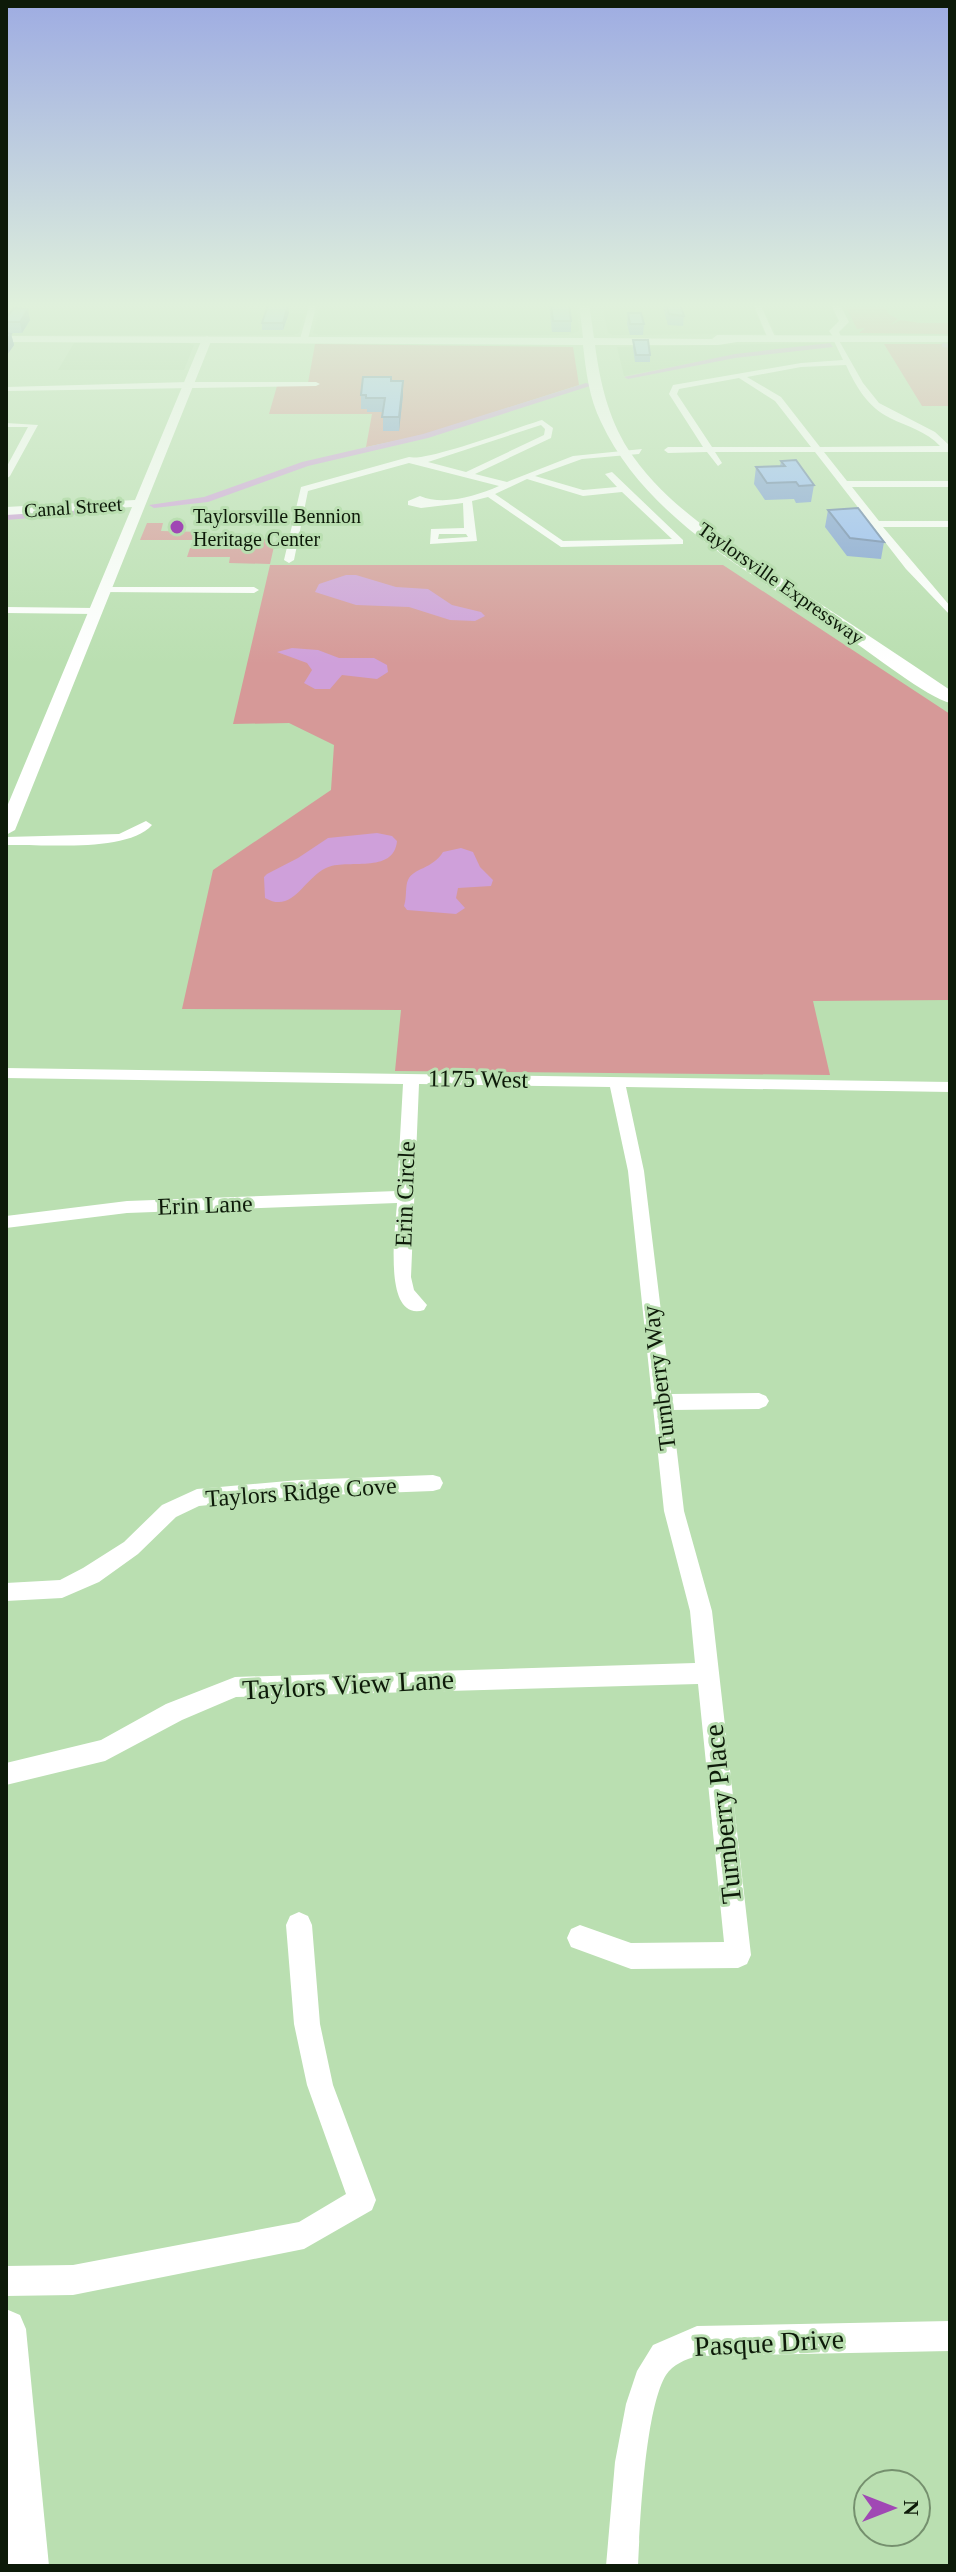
<svg xmlns="http://www.w3.org/2000/svg" width="956" height="2572" viewBox="0 0 956 2572" font-family="'Times New Roman',serif">
  <style>
    .built { fill: #abd5a2 }
    .green { fill: #d69998 }
    .water { fill: #cfa0da }
    .lines { fill: none; stroke-linecap: round; stroke-linejoin: round }
    .canal { fill: #cfa0da; fill-rule: evenodd }
    .street { fill: #fff; fill-rule: evenodd }
    .secondary { fill: #fff; fill-rule: evenodd }
    .primary { fill: #fff; fill-rule: evenodd }
    .wall { fill: #80a0d4 }
    .shaded-wall { fill: #6882ac }
    .building { fill: #95baf6; stroke: #6882ac; stroke-width: 2 }
    .poi-dot { fill: #a048b4; stroke: #badfb1; stroke-width: 3 }
    .labels { text-anchor: middle; stroke-width: 6; stroke-linejoin: round; paint-order: stroke }
    .far-street-label { font-size: 20px; fill: #0d1a09; stroke: #badfb1 }
    .far-poi-label { font-size: 20px; fill: #0d1a09; stroke: #badfb1; text-anchor: start }
    .street-label { font-size: 24px; fill: #0d1a09; stroke: #badfb1 }
    .near-street-label { font-size: 28px; fill: #0d1a09; stroke: #badfb1 }
  </style>
  <rect width="100%" height="100%" fill="#badfb1"/>
  <path class="built" d="M 173,303 L 172,307 L 247,307 L 246,312 L 305,313 L 299,333 L 293,335 L 6,335 L 6,304 Z
    M 321,303 L 576,303 L 579,331 L 568,335 L 319,335 L 313,333 Z
    M 752,303 L 765,334 L 613,335 L 608,333 L 602,304 Z
    M 950,303 L 950,335 L 776,335 L 761,305 Z
    M 74,343 L 188,343 L 194,345 L 184,370 L 58,370 Z
    M 811,343 L 833,344 L 734,355 L 624,376 L 617,347 Z"/>
  <path class="green" d="M 871,306 L 885,307 L 889,314 L 898,319 L 890,325 L 901,320 L 920,323 L 950,323 L 950,334 L 859,333 L 865,328 L 857,329 L 846,307 Z
    M 315,344 L 573,347 L 579,385 L 423,435 L 366,447 L 372,414 L 269,414 L 277,386 L 308,383 Z
    M 884,344 L 950,344 L 950,406 L 922,406 Z
    M 147,523 L 163,523 L 161,531 L 203,532 L 204,540 L 140,540 Z
    M 237,539 L 267,539 L 266,542 L 275,542 L 270,564 L 229,563 L 230,557 L 187,557 L 190,548 L 234,549 Z
    M 270,565 L 723,565 L 950,714 L 950,1000 L 813,1001 L 830,1075 L 395,1071 L 401,1010 L 182,1009 L 213,870 L 331,790 L 334,745 L 289,723 L 233,724 Z"/>
  <path class="water" d="M 346,575 L 356,575 L 396,587 L 428,589 L 452,605 L 481,612 L 485,616 L 475,621 L 450,620 L 409,607 L 356,605 L 315,592 L 319,584 Z
    M 292,648 L 318,650 L 339,658 L 374,658 L 387,665 L 388,672 L 377,679 L 342,675 L 330,689 L 315,689 L 304,683 L 312,670 L 307,663 L 277,652 Z
    M 377,833 L 392,836 L 397,841 C 394,875 346,858 326,868 C 303,879 293,914 265,898 L 264,877 L 267,874 L 298,858 L 328,838 Z
    M 461,848 L 473,852 L 480,867 L 493,880 L 491,886 L 458,888 L 456,898 L 465,908 L 456,914 L 407,910 L 404,906 C 407,898 405,886 408,880 C 413,868 433,869 443,852 Z"/>
  <g class="lines">
    <path class="canal" d="M 830,343 L 833,347 L 735,358 L 628,379 L 624,377 L 735,354 Z
      M 942,343 L 950,344 L 950,348 L 942,347 Z
      M 586,383 L 593,385 L 428,438 L 308,466 L 208,502 L 154,508 L 149,505 L 204,497 L 302,462 L 423,434 Z
      M 124,506 L 121,511 L 6,520 L 6,514 Z"/>
    <path class="street" d="M 310,303 L 317,303 L 308,339 L 304,341 L 300,339 Z
      M 753,303 L 828,303 L 828,304 L 761,306 L 776,339 L 772,341 L 768,339 Z
      M 837,337 L 863,383 L 879,403 L 935,432 L 950,446 L 950,452 L 824,452 L 847,481 L 950,481 L 950,487 L 852,487 L 879,521 L 950,521 L 950,527 L 883,527 L 950,606 L 950,615 L 906,569 L 815,452 L 715,452 L 722,463 L 718,466 L 707,452 L 668,453 L 664,450 L 668,447 L 703,447 L 669,394 L 673,385 L 801,363 L 843,360 L 833,339 ZM 846,365 C 856,387 868,407 890,418 C 908,427 926,431 940,446 L 820,447 L 781,397 L 747,377 L 801,367 ZM 739,378 L 775,401 L 811,447 L 712,447 L 677,394 L 679,389 Z
      M 188,382 L 316,382 L 320,384 L 316,386 L 6,391 L 6,387 Z
      M 542,420 L 553,428 L 551,438 L 475,474 L 507,482 L 573,456 L 642,449 L 639,454 L 582,459 L 535,476 L 583,490 L 617,487 L 605,474 L 612,472 L 683,540 L 683,544 L 561,547 L 488,497 L 472,501 L 477,541 L 430,544 L 431,529 L 464,528 L 463,503 L 421,508 L 408,505 L 408,501 L 420,496 C 444,506 476,496 499,486 L 409,463 L 308,491 L 294,560 L 289,563 L 284,560 L 301,487 L 409,457 C 426,462 518,427 542,420 ZM 541,425 L 545,429 L 544,435 L 466,472 L 428,462 ZM 527,479 L 583,496 L 622,492 L 672,539 L 563,541 L 495,494 ZM 439,534 L 466,534 L 468,537 L 438,539 Z
      M 6,423 L 38,425 L 10,476 L 6,479 L 6,468 L 28,427 L 6,427 Z
      M 104,587 L 254,587 L 259,590 L 254,593 L 100,592 L 100,588 Z
      M 6,607 L 95,608 L 100,611 L 95,614 L 6,613 Z
      M 146,821 L 152,825 C 127,853 43,844 6,845 L 6,837 L 119,834 Z
      M 6,1068 L 950,1082 L 950,1092 L 626,1087 L 644,1171 L 671,1394 L 759,1393 L 766,1396 L 769,1401 L 766,1406 L 759,1409 L 672,1410 L 684,1511 L 712,1611 L 751,1955 L 747,1964 L 738,1968 L 631,1969 L 571,1947 L 567,1938 L 571,1929 L 580,1925 L 631,1943 L 724,1942 L 698,1684 L 236,1697 L 182,1720 L 105,1761 L 6,1785 L 6,1763 L 101,1740 L 166,1704 L 235,1677 L 695,1663 L 690,1611 L 664,1511 L 628,1171 L 610,1087 L 419,1084 L 411,1277 L 414,1290 L 427,1305 L 424,1310 C 381,1323 396,1224 397,1203 L 127,1213 L 6,1228 L 6,1216 L 127,1201 L 397,1191 L 403,1084 L 6,1078 Z
      M 433,1475 L 440,1477 L 443,1483 L 440,1489 L 433,1491 L 299,1496 L 199,1506 L 176,1517 L 138,1554 L 99,1582 L 62,1598 L 6,1601 L 6,1583 L 60,1580 L 83,1568 L 124,1542 L 162,1505 L 197,1489 L 299,1480 Z
      M 299,1912 L 308,1916 L 312,1925 L 320,2024 L 333,2085 L 376,2200 L 372,2210 L 304,2249 L 73,2295 L 6,2296 L 6,2266 L 73,2265 L 299,2222 L 346,2194 L 307,2085 L 294,2024 L 286,1925 L 290,1916 Z
      M 950,2321 L 950,2351 L 697,2356 C 685,2360 673,2364 666,2375 C 645,2409 640,2523 638,2566 L 606,2566 L 615,2462 L 626,2404 L 637,2371 L 653,2345 L 697,2326 Z"/>
    <path class="secondary" d="M 830,303 L 839,303 L 849,322 L 839,332 L 842,339 L 837,342 L 829,331 L 839,321 Z
      M 207,336 L 212,339 L 15,830 L 6,835 L 6,809 L 132,507 L 6,515 L 6,507 L 135,500 L 202,339 Z
      M 6,2309 L 20,2315 L 26,2329 L 49,2566 L 6,2566 Z"/>
    <path class="primary" d="M 579,303 L 589,303 L 594,338 L 712,339 L 717,335 L 950,336 L 950,342 L 737,342 L 718,345 L 595,345 C 600,382 608,417 628,449 C 669,512 741,551 802,592 C 852,624 901,657 950,690 L 950,703 C 928,698 870,652 847,637 C 760,577 648,523 601,422 C 589,398 586,371 583,345 L 6,342 L 6,336 L 583,338 Z"/>
  </g>
  <path class="wall" d="M 549,304 L 569,304 L 571,321 L 571,332 L 552,332 Z
    M 662,304 L 680,304 L 684,316 L 683,326 L 668,325 Z
    M 289,313 L 283,330 L 262,330 L 262,323 Z
    M 628,313 L 644,324 L 643,335 L 630,335 L 627,324 Z
    M 6,318 L 30,320 L 22,333 L 6,333 L 11,334 L 14,345 L 7,355 L 6,355 Z
    M 633,340 L 650,355 L 650,362 L 635,362 L 633,348 Z
    M 392,381 L 403,395 L 399,431 L 383,431 L 383,412 L 367,412 L 367,409 L 361,409 L 361,395 Z
    M 781,461 L 814,485 L 811,502 L 796,503 L 794,499 L 765,500 L 754,484 L 756,467 L 780,466 Z
    M 828,510 L 884,542 L 881,559 L 847,556 L 825,527 Z"/>
  <path class="shaded-wall" d="M 288,305 L 289,313 L 283,330 L 283,323 Z
    M 28,309 L 30,320 L 22,333 L 20,322 Z
    M 11,334 L 14,345 L 7,355 L 6,341 Z
    M 403,381 L 403,395 L 399,431 L 399,417 Z"/>
  <path class="building" d="M 551,304 L 569,304 L 571,321 L 553,321 Z
    M 666,304 L 680,304 L 684,316 L 669,314 Z
    M 268,305 L 288,305 L 283,323 L 262,323 Z
    M 14,308 L 28,309 L 20,322 L 6,322 L 6,318 Z
    M 628,313 L 641,313 L 644,324 L 630,324 Z
    M 6,333 L 11,334 L 6,341 Z
    M 633,340 L 648,340 L 650,355 L 636,355 Z
    M 363,377 L 391,377 L 391,381 L 403,381 L 399,417 L 382,417 L 385,398 L 366,398 L 366,395 L 361,395 Z
    M 796,460 L 814,485 L 799,486 L 796,482 L 767,483 L 756,467 L 785,466 L 781,461 Z
    M 858,508 L 884,542 L 850,538 L 828,510 Z"/>
  <linearGradient id="sky" x2="0" y2="1"><stop stop-color="#9eace2"/><stop offset="0.46" stop-color="#e0f1dc"/><stop offset="1" stop-color="#e0f1dc" stop-opacity="0"/></linearGradient>
  <rect width="956" height="664" fill="url(#sky)"/>
  <circle class="poi-dot" cx="177" cy="527" r="8"/>
  <g class="labels">
    <g class="far-street-label">
      <text transform="translate(73 507) rotate(-4)" y="7">Canal Street</text>
      <text transform="translate(781 583) rotate(35)" y="7">Taylorsville Expressway</text>
    </g>
    <g class="far-poi-label">
      <text x="193" y="523">Taylorsville Bennion<tspan x="193" dy="23">Heritage Center</tspan></text>
    </g>
    <g class="street-label">
      <text transform="translate(478 1079) rotate(1)" y="8">1175 West</text>
      <text transform="translate(405 1194) rotate(-88)" y="8">Erin Circle</text>
      <text transform="translate(205 1205) rotate(-2)" y="8">Erin Lane</text>
      <text transform="translate(659 1378) rotate(-97)" y="8">Turnberry Way</text>
      <text transform="translate(301 1492) rotate(-4)" y="8">Taylors Ridge Cove</text>
    </g>
    <g class="near-street-label">
      <text transform="translate(348 1684) rotate(-3)" y="10">Taylors View Lane</text>
      <text transform="translate(722 1814) rotate(-96)" y="10">Turnberry Place</text>
      <text transform="translate(769 2342) rotate(-3)" y="10">Pasque Drive</text>
    </g>
  </g>
  <rect width="956" height="2572" fill="none" stroke="#0d1a09" stroke-width="16"/>
  <g transform="translate(892 2508) rotate(90)"><circle r="38" fill="#badfb1" stroke="#75906e" stroke-width="2"/>
  <path d="M0-6L14 30L0 20L-14 30Z" fill="#a048b4"/>
  <text y="-12" font-size="22" font-weight="bold" text-anchor="middle" fill="#0d1a09">N</text>
  </g>
</svg>
